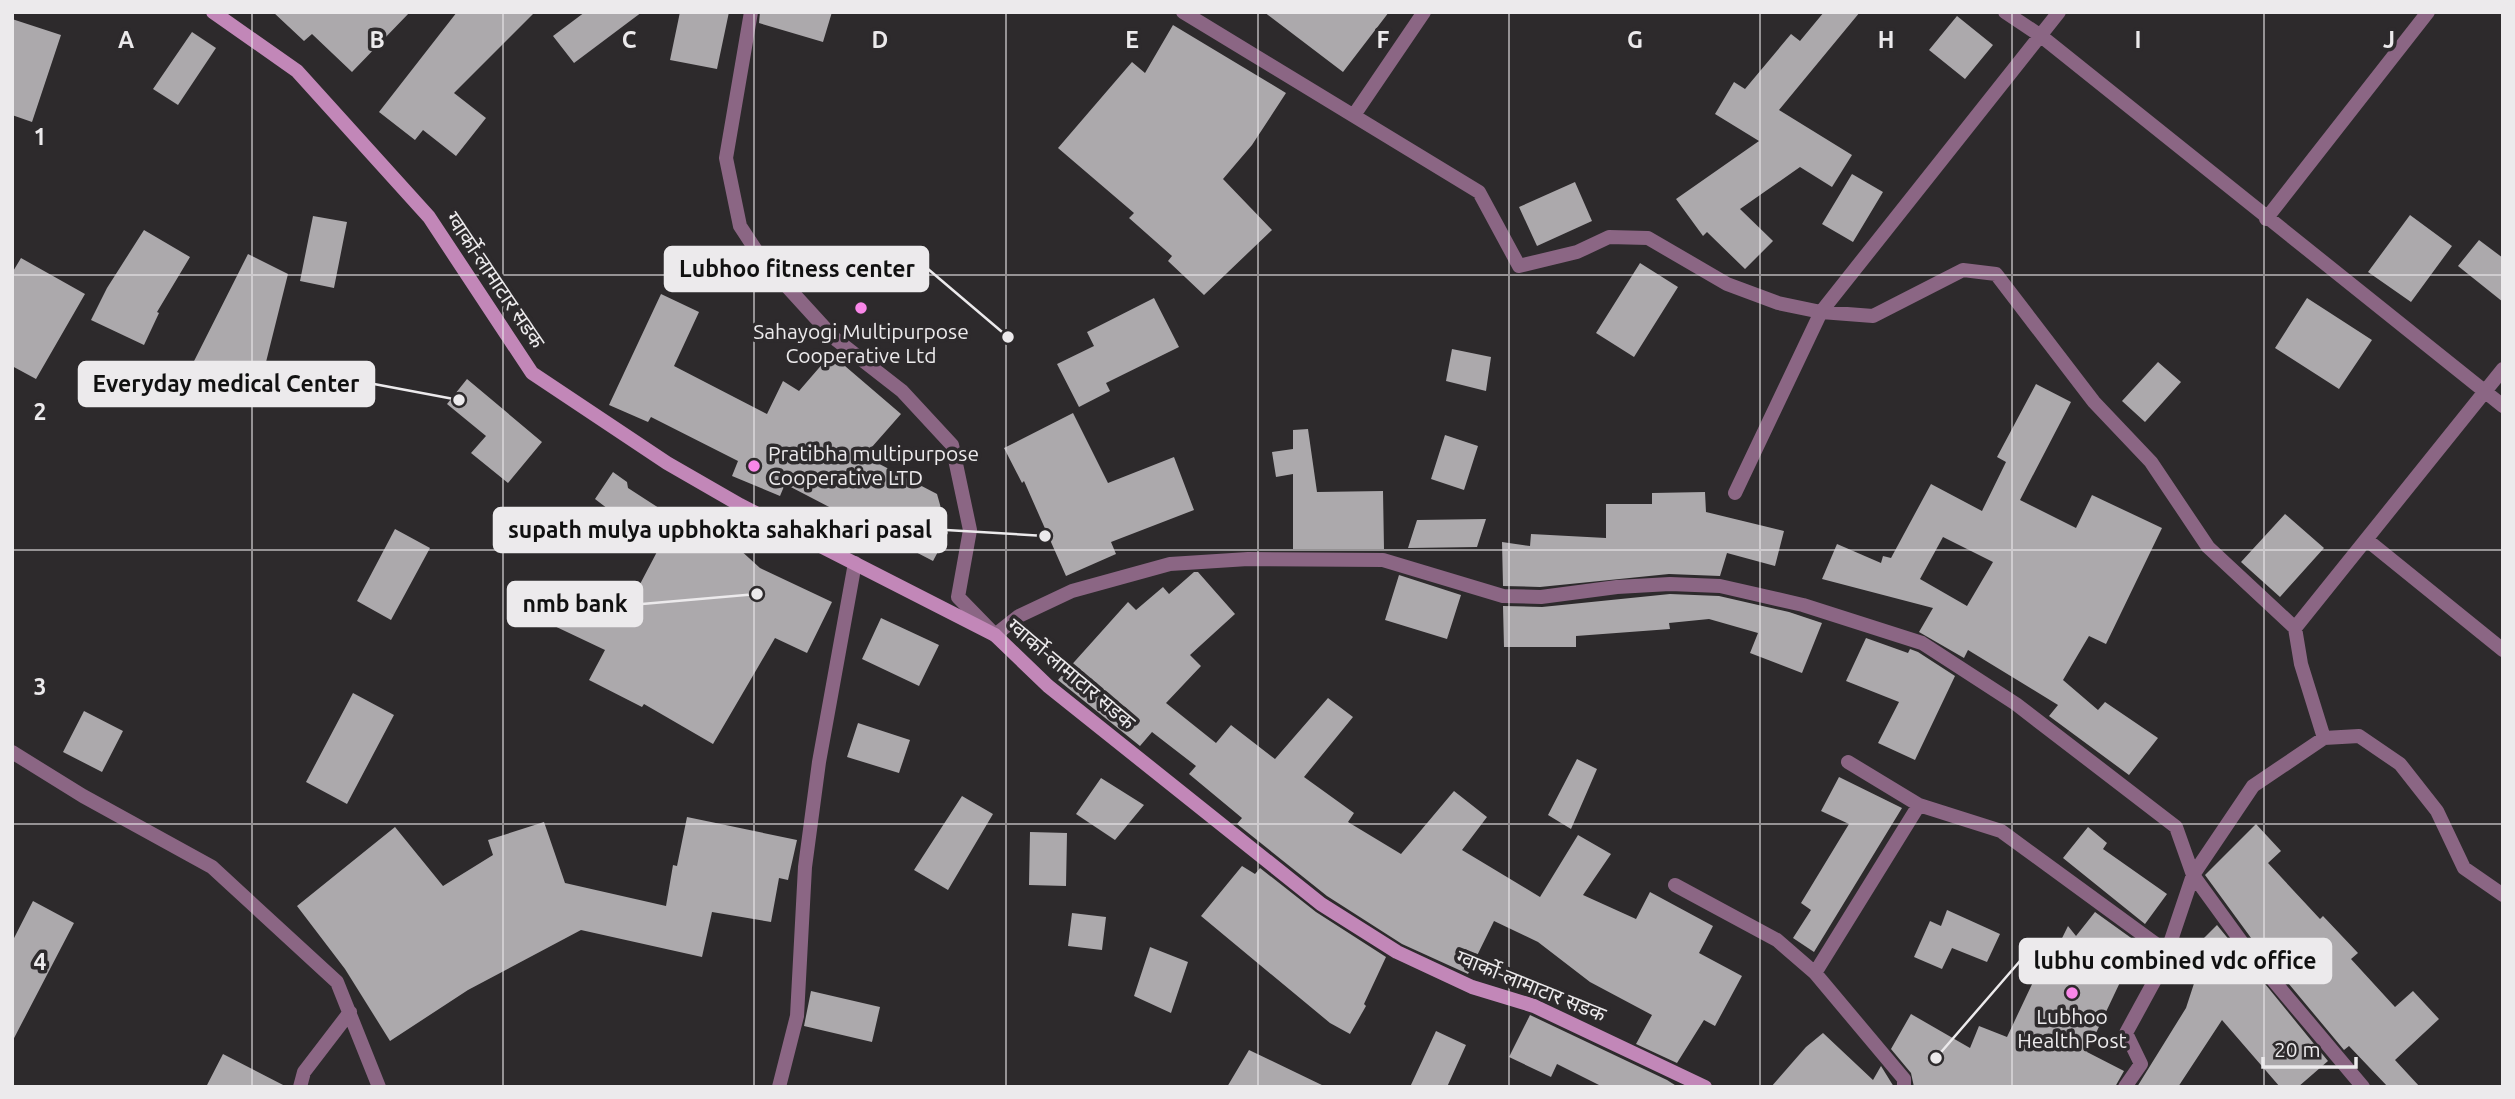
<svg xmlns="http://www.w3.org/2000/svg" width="2515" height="1099" viewBox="0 0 2515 1099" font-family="Ubuntu,'Noto Sans Devanagari',sans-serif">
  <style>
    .building { fill: #aca9ac; fill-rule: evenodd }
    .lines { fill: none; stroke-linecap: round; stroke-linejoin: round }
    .street { stroke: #8b6684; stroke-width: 14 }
    .secondary { stroke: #c287b8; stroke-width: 14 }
    .grid { fill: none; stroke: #eceaec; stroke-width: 2; stroke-opacity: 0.55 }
    .poi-dot { fill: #f987e8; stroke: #2d2a2c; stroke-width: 2.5 }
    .labels { text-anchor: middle; stroke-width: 7; stroke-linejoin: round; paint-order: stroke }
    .street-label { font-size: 21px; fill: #eceaec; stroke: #2d2a2c }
    .poi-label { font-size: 21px; fill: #eceaec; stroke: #2d2a2c }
    .grid-label { font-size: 23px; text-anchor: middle; font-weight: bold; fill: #eceaec; stroke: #2d2a2c; stroke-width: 7; stroke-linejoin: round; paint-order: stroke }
    .leader { fill: none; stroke: #eceaec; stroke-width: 2.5 }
    .callout-dot { fill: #eceaec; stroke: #2d2a2c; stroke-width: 2.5 }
    .callout { fill: #eceaec; stroke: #eceaec; stroke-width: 2.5 }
    .callout-label { font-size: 23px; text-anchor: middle; font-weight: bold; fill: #111 }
  </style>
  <rect width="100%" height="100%" fill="#2d2a2c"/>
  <path class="building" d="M 273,12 L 410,12 L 352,72 L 312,34 L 304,41 Z
    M 457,12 L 535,12 L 454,93 L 486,118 L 456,156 L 423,130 L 415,140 L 379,112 Z
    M 585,12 L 642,12 L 574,63 L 553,36 Z
    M 680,12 L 729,12 L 717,69 L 670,60 Z
    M 760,12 L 832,12 L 823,42 L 759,23 Z
    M 1264,12 L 1389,12 L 1343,72 Z
    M 1824,12 L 1860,12 L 1779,110 L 1852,155 L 1832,187 L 1800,167 L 1740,209 L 1773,241 L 1745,269 L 1707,232 L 1703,236 L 1676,199 L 1759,141 L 1715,114 L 1734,82 L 1745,89 L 1791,34 L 1800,41 Z
    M 1957,16 L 1993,45 L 1965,79 L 1929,50 Z
    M 12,19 L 61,35 L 32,122 L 12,115 Z
    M 1173,25 L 1286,93 L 1252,145 L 1223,179 L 1272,230 L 1204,295 L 1168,261 L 1172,256 L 1129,218 L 1134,213 L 1058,148 L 1132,62 L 1145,73 Z
    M 192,32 L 216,48 L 178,105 L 153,89 Z
    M 1852,174 L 1883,192 L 1853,242 L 1822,224 Z
    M 1575,182 L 1592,221 L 1537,246 L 1519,207 Z
    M 2410,215 L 2452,246 L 2411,302 L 2368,272 Z
    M 313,216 L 347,222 L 334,288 L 300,281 Z
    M 144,230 L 190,257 L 157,312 L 159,313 L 144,345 L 91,320 L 107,288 Z
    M 2479,240 L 2503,258 L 2503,302 L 2458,266 Z
    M 248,254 L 288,274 L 255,406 L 188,373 Z
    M 21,258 L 85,294 L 36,379 L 12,366 L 12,273 Z
    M 1640,263 L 1678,287 L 1634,357 L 1596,333 Z
    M 661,294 L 699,312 L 674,366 L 767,414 L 783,381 L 799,391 L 831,354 L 901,414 L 864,456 L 937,494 L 948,533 L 933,561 L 785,484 L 780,496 L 732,476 L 738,461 L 651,417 L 648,422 L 609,405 Z
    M 1154,298 L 1179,347 L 1106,383 L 1110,391 L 1079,407 L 1057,364 L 1094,346 L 1087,332 Z
    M 2307,298 L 2372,340 L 2339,389 L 2275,348 Z
    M 1452,349 L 1491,357 L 1486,391 L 1446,381 Z
    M 2158,362 L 2181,382 L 2145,422 L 2122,401 Z
    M 467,379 L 542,442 L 508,483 L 471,453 L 486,436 L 447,404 Z
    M 2036,384 L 2071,402 L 2020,500 L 2076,528 L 2092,495 L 2162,528 L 2106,644 L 2089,636 L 2063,680 L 2098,710 L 2105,702 L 2158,738 L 2129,775 L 2049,716 L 2058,705 L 1968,650 L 1964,658 L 1919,632 L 1933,608 L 1822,579 L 1837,544 L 1881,563 L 1883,556 L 1891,558 L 1931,484 L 1982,511 L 2006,462 L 1997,457 ZM 1943,537 L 1993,562 L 1967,606 L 1920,579 Z
    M 1073,413 L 1108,483 L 1174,457 L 1194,510 L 1111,542 L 1116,554 L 1066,576 L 1024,481 L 1022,483 L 1004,448 Z
    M 1308,429 L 1317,492 L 1383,491 L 1384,549 L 1293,549 L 1293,474 L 1276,477 L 1272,452 L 1293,449 L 1293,430 Z
    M 1445,435 L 1478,446 L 1464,490 L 1431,479 Z
    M 613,472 L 627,482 L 628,488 L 662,510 L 698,526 L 705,518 L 760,568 L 832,602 L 807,653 L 775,638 L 713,744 L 644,704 L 642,707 L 589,680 L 605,650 L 529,614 L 541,589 L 618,626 L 659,548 L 595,499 Z
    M 1705,492 L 1706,512 L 1784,531 L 1775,566 L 1727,553 L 1720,576 L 1669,574 L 1540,587 L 1503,586 L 1502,542 L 1530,546 L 1531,534 L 1606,538 L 1606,504 L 1652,504 L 1652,493 Z
    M 2285,514 L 2324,548 L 2280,597 L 2241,562 Z
    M 1486,519 L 1477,547 L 1408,548 L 1417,520 Z
    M 395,529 L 430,548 L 391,620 L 357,601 Z
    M 1194,572 L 1198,572 L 1235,614 L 1190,655 L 1201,666 L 1166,703 L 1216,743 L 1231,725 L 1275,759 L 1328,698 L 1353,717 L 1304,777 L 1354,813 L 1348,822 L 1401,854 L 1454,791 L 1487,817 L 1462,850 L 1540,897 L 1578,835 L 1611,854 L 1583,895 L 1636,919 L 1650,892 L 1713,926 L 1699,953 L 1742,976 L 1715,1026 L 1704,1020 L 1677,1063 L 1636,1044 L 1652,1015 L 1590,982 L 1538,942 L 1494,921 L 1468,974 L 1402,944 L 1327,896 L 1237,824 L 1242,818 L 1189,774 L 1196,766 L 1152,732 L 1140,746 L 1058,680 L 1128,602 L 1136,610 L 1163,587 L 1169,594 Z
    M 1399,575 L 1461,595 L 1447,639 L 1385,620 Z
    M 1670,594 L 1719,596 L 1789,612 L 1822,623 L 1802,673 L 1750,653 L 1758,633 L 1709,619 L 1669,623 L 1670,629 L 1576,636 L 1576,647 L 1504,647 L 1503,606 L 1542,607 Z
    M 881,618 L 939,645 L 919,686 L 862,659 Z
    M 1866,638 L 1908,653 L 1910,649 L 1918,652 L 1955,676 L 1915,760 L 1878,743 L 1899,702 L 1846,681 Z
    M 353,693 L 394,715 L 347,804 L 306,782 Z
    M 84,711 L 123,731 L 102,772 L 63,752 Z
    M 858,723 L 910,740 L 899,773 L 847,757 Z
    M 1577,759 L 1597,769 L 1571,829 L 1548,815 Z
    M 1839,777 L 1902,808 L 1814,952 L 1793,938 L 1811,910 L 1801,903 L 1849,824 L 1821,811 Z
    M 1101,778 L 1144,805 L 1115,840 L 1076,814 Z
    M 962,796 L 993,814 L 948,890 L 914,870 Z
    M 687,817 L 797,840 L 788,880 L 779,878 L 771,922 L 712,912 L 702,957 L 581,930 L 468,990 L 390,1041 L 345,969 L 297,906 L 395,827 L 443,886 L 493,855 L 488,840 L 544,822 L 565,883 L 666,906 L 673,865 L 677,866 Z
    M 2256,824 L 2281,851 L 2268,863 L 2320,919 L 2323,916 L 2358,953 L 2351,959 L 2395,1007 L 2413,991 L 2439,1019 L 2395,1060 L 2420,1087 L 2388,1087 L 2349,1046 L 2344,1050 L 2254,942 L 2205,875 Z
    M 2088,827 L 2107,843 L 2103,849 L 2167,894 L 2145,924 L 2063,858 Z
    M 1030,832 L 1067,833 L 1066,886 L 1029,885 Z
    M 1242,866 L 1255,874 L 1260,868 L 1316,912 L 1386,957 L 1364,1004 L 1366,1006 L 1350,1034 L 1330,1023 L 1201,916 Z
    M 33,901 L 74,923 L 12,1042 L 12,942 Z
    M 1947,910 L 2000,934 L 1987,962 L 1952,948 L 1942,969 L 1914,957 L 1930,921 L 1941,926 Z
    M 2095,912 L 2134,940 L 2125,954 L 2132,957 L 2087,1052 L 2124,1071 L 2115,1087 L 1914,1087 L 1911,1073 L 1891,1049 L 1911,1014 L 1970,1048 L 1979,1026 L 2007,1037 L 2035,978 L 2041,981 L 2068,926 L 2076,936 Z
    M 1072,913 L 1106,917 L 1102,950 L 1068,946 Z
    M 2217,925 L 2328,1061 L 2298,1087 L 2280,1087 L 2222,1020 L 2178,1087 L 2137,1087 L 2186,1008 L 2201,962 L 2190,952 Z
    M 1150,947 L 1188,962 L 1171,1013 L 1134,996 Z
    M 811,991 L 880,1007 L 872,1042 L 804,1026 Z
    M 1530,1015 L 1667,1080 L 1678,1087 L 1603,1087 L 1557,1064 L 1551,1077 L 1509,1057 Z
    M 1436,1031 L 1466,1045 L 1447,1087 L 1410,1087 Z
    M 1823,1033 L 1873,1080 L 1881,1066 L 1894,1087 L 1771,1087 L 1806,1047 Z
    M 1249,1050 L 1326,1087 L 1227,1087 Z
    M 223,1054 L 287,1087 L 206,1087 Z"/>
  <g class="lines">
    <path class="street" d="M 751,12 L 726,158 L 740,226 L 761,258 L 834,338 L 902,391 L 952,445 L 970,530 L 958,597 L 995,635 L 1019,616 L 1072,591 L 1170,564 L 1248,559 L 1383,560 L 1503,596 L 1541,597 L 1617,587 L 1670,584 L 1720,586 L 1803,605 L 1922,643 L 2016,704 L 2176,827 L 2193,875 L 2246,948 L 2363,1087
      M 1183,12 L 1479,192 L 1519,266 L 1577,252 L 1609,237 L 1648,238 L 1727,284 L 1778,303 L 1821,312 L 1873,316 L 1963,270 L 1996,274 L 2094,402 L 2151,462 L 2208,547 L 2295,628
      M 2005,12 L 2041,36 L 2503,406
      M 1354,115 L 1424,12
      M 2266,219 L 2428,12
      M 1735,493 L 1821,312 L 2059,12
      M 2367,540 L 2503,650
      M 2324,738 L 2301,664 L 2295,628 L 2503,369
      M 12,752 L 83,796 L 212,867 L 337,982 L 379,1087
      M 1848,762 L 1919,805 L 2001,831 L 2168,953
      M 1675,885 L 1777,940 L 1815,973 L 1904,1079 L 1904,1087
      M 1815,973 L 1919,805
      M 300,1087 L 304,1072 L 350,1012
      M 779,1087 L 797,1016 L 805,867 L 819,762 L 855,563
      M 2125,1087 L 2141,1064 L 2126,1033 L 2162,967 L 2193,875 L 2253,786 L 2324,738 L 2359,736 L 2400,764 L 2437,811 L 2464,868 L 2503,895"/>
    <path class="secondary" d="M 213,12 L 297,71 L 429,217 L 532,373 L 667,463 L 740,505 L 995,635 L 1048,686 L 1321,904 L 1397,952 L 1472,987 L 1534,1006 L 1705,1087"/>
  </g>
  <path class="grid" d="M 252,12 L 252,1087M 503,12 L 503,1087M 754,12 L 754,1087M 1006,12 L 1006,1087M 1258,12 L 1258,1087M 1509,12 L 1509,1087M 1760,12 L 1760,1087M 2012,12 L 2012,1087M 2264,12 L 2264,1087M 12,275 L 2503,275M 12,550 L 2503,550M 12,824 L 2503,824"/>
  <g class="poi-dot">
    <circle cx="861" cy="308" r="7"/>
    <circle cx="754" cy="466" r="7"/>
    <circle cx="2072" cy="993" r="7"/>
  </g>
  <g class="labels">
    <g class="street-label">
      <text transform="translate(495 280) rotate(56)" y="7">ग्वार्को-लामाटार सडक</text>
      <text transform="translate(1071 674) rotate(40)" y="7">ग्वार्को-लामाटार सडक</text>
      <text transform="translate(1531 986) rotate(22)" y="7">ग्वार्को-लामाटार सडक</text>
    </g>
    <g class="poi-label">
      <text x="861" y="339">Sahayogi Multipurpose<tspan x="861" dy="24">Cooperative Ltd</tspan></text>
      <text x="768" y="461" text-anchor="start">Pratibha multipurpose<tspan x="768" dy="24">Cooperative LTD</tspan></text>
      <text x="2072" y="1024">Lubhoo<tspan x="2072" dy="24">Health Post</tspan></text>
    </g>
  </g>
  <g class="grid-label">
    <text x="126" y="48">A</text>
    <text x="377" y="48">B</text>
    <text x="629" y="48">C</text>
    <text x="880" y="48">D</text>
    <text x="1132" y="48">E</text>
    <text x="1383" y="48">F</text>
    <text x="1635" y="48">G</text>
    <text x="1886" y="48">H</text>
    <text x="2138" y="48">I</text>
    <text x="2389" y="48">J</text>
    <text x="40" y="145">1</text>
    <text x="40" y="420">2</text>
    <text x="40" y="695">3</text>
    <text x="40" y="970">4</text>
  </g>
  <path class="leader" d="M1008 337L928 269M459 400L374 384M1045 536L946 530M757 594L642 604M1936 1058L2020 961"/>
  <g class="callout-dot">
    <circle cx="1008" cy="337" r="7"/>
    <circle cx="459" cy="400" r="7"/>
    <circle cx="1045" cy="536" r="7"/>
    <circle cx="757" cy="594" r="7"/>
    <circle cx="1936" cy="1058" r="7"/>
  </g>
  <g class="callout">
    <rect x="665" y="247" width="263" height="44" rx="7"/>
    <rect x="79" y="362" width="295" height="44" rx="7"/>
    <rect x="494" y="508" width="452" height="44" rx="7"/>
    <rect x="508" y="582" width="134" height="44" rx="7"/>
    <rect x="2020" y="939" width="311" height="44" rx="7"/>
  </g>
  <g class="callout-label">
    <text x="797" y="277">Lubhoo fitness center</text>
    <text x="226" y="392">Everyday medical Center</text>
    <text x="720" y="538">supath mulya upbhokta sahakhari pasal</text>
    <text x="575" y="612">nmb bank</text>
    <text x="2175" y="969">lubhu combined vdc office</text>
  </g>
  <rect width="2515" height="1099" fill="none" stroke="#eceaec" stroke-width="28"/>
  <path d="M2263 1057v10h93v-10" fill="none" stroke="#eceaec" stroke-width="3.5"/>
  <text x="2274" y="1057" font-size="21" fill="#eceaec" stroke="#2d2a2c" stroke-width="5" paint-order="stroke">20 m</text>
</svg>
